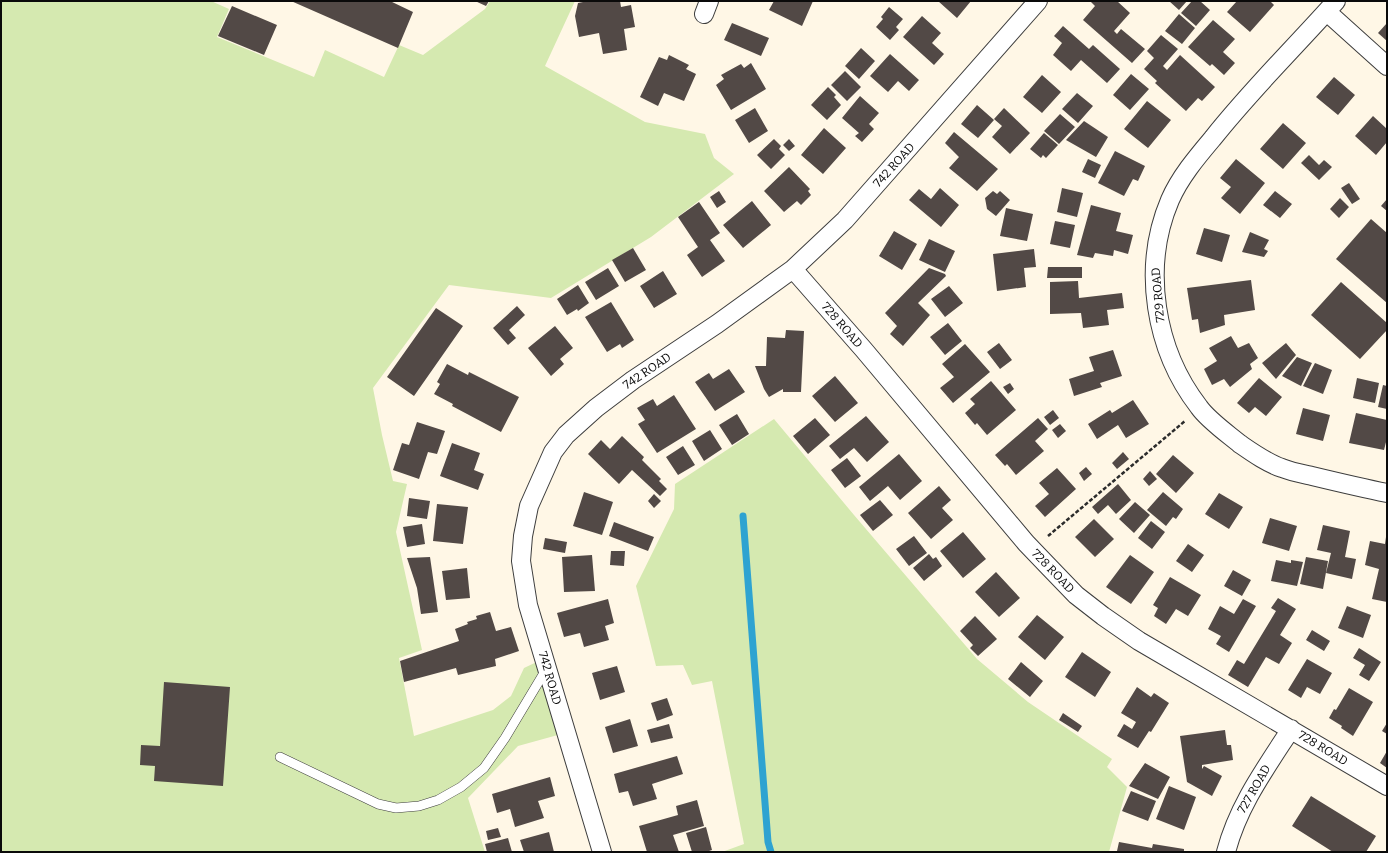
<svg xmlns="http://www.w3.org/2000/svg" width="1388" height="853" viewBox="0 0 1388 853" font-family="Bitter,serif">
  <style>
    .green { fill: #d5e9b0 }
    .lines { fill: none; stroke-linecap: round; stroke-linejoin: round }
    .stream { stroke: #2ea3d1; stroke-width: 7 }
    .building { fill: #524946 }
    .service-casing { stroke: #3d3d3d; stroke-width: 10 }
    .minor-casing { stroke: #3d3d3d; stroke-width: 20 }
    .path { stroke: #2c2c2c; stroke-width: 2.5; stroke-dasharray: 4 2; stroke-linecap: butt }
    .service { stroke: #fff; stroke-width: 9 }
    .minor { stroke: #fff; stroke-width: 18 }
    .labels { text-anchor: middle; stroke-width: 4; stroke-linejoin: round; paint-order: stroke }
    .street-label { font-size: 12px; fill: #0a0a0a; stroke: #fff }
  </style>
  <rect width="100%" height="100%" fill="#fff7e6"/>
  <path class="green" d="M 1,1 L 211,1 L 229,9 L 217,37 L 314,77 L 325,50 L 384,77 L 399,45 L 423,55 L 485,9 L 490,1 L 575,1 L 545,66 L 645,122 L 705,134 L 714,158 L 734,174 L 651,237 L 551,298 L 449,285 L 373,388 L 382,435 L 393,481 L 407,484 L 396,532 L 422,650 L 399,658 L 414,736 L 493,710 L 511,696 L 524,668 L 543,659 L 565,733 L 518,746 L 468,798 L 485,852 L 1,852 Z
    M 774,419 L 854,515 L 977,659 L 1028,702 L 1112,759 L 1107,767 L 1127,787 L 1109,852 L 722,852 L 744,844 L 712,681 L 692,685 L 683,665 L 656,666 L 636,586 L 674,509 L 675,484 Z"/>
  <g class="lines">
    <path class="stream" d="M 743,516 L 768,842 L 771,852"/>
  </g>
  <path class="building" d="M 291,1 L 390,1 L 413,12 L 398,48 Z
    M 475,1 L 489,1 L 486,6 Z
    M 588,1 L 620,1 L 621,7 L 631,5 L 635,27 L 624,29 L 627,50 L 603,54 L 599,33 L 579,37 L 575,16 L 578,3 Z
    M 774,1 L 813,1 L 802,26 L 769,10 Z
    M 938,1 L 971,1 L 957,18 Z
    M 1093,1 L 1117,1 L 1130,13 L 1114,31 L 1117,34 L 1121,29 L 1145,49 L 1132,63 L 1083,20 L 1095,6 L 1091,2 Z
    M 1169,1 L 1187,1 L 1179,10 Z
    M 1192,1 L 1200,1 L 1210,10 L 1196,26 L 1181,13 Z
    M 1237,1 L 1270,1 L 1274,5 L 1250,32 L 1227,12 Z
    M 232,6 L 277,25 L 264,55 L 218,36 Z
    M 889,7 L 903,19 L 896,27 L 899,30 L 890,40 L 876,27 L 883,19 L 881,17 Z
    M 1179,14 L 1195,28 L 1182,44 L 1165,31 Z
    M 922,16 L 941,33 L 932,43 L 944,54 L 934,65 L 903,37 Z
    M 1213,20 L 1235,39 L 1223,52 L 1235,63 L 1224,75 L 1212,64 L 1210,66 L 1188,47 Z
    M 732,23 L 769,38 L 761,56 L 724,40 Z
    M 1387,23 L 1387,41 L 1378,33 Z
    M 1063,26 L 1089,49 L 1093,45 L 1120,69 L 1107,83 L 1081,60 L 1071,71 L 1053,55 L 1062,43 L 1054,36 Z
    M 1161,35 L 1178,49 L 1163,66 L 1167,70 L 1180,55 L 1215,87 L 1202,101 L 1198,98 L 1186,111 L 1155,83 L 1157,81 L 1144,69 L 1154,58 L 1147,51 Z
    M 861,48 L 875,61 L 859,79 L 845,66 Z
    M 890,54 L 919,80 L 909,91 L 898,81 L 888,92 L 870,76 Z
    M 669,55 L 689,65 L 686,69 L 696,74 L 684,101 L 664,93 L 658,106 L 640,97 L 659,57 L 667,60 Z
    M 751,63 L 766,89 L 731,110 L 716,85 L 724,79 L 721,75 L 730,70 L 741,64 L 744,68 Z
    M 845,71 L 861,87 L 847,101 L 831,85 Z
    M 1131,74 L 1149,89 L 1130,110 L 1113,95 Z
    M 1042,75 L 1061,92 L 1042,113 L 1023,97 Z
    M 1334,77 L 1355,95 L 1338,115 L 1316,97 Z
    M 828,87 L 836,95 L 834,97 L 841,105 L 827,120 L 811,105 Z
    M 1077,93 L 1093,106 L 1078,123 L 1062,109 Z
    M 860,96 L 879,113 L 869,124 L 874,129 L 862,142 L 855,136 L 859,133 L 842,118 Z
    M 1147,101 L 1171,120 L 1148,148 L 1124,129 Z
    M 977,105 L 994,120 L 978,138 L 961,124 Z
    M 755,108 L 768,131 L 749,143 L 735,120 Z
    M 1004,108 L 1030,133 L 1010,154 L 992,137 L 1002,126 L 994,119 Z
    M 1060,114 L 1075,127 L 1059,144 L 1044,131 Z
    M 1373,116 L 1387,129 L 1387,142 L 1376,155 L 1355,136 Z
    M 1084,121 L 1108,137 L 1096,157 L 1066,140 Z
    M 1283,123 L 1306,143 L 1283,169 L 1260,149 Z
    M 824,128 L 846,148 L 823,174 L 801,155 Z
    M 954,132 L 998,169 L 977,191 L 949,168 L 959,157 L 945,143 Z
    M 1044,133 L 1058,145 L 1046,158 L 1043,155 L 1041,158 L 1030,149 Z
    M 774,139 L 781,146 L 779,149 L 785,155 L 771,169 L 757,155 Z
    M 789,139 L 795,146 L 789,151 L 783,145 Z
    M 1115,151 L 1145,166 L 1138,181 L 1133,179 L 1124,196 L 1098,183 Z
    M 1309,155 L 1319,165 L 1324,160 L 1332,167 L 1319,180 L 1301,163 Z
    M 1088,159 L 1101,165 L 1095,178 L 1082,172 Z
    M 1236,159 L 1265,183 L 1240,214 L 1221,198 L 1231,187 L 1220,178 Z
    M 789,167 L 810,189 L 808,191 L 811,195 L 801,205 L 797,201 L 784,212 L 764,191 Z
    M 1349,183 L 1360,199 L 1352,204 L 1341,188 Z
    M 940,188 L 959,205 L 941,227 L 909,200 L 919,189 L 931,199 Z
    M 1062,188 L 1083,193 L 1077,217 L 1057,212 Z
    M 719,191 L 726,202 L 717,208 L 710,197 Z
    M 993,191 L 997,194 L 1000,191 L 1010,200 L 996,216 L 987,209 L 985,198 Z
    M 1275,191 L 1292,204 L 1280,218 L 1263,205 Z
    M 1340,198 L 1349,207 L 1339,218 L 1330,209 Z
    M 1387,199 L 1387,211 L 1381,206 Z
    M 752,201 L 771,225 L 743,248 L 723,225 Z
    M 699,202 L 720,233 L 710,240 L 725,261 L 702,277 L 687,255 L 698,247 L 678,217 Z
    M 1091,205 L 1121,213 L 1116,231 L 1133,235 L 1128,254 L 1114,250 L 1113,256 L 1095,253 L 1093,258 L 1077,255 Z
    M 1006,208 L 1033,214 L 1027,241 L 1000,236 Z
    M 1371,219 L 1387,233 L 1387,303 L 1336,259 Z
    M 1055,221 L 1075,225 L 1070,248 L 1050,244 Z
    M 1204,228 L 1230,235 L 1222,262 L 1196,254 Z
    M 894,231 L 917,244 L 902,270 L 879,256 Z
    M 1250,232 L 1269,240 L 1264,249 L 1268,251 L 1264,257 L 1242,252 Z
    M 929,239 L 955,251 L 945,272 L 919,260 Z
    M 633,248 L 646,270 L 625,282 L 612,260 Z
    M 1034,249 L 1036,267 L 1024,268 L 1026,287 L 997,291 L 993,254 Z
    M 1048,267 L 1082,267 L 1082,278 L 1047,278 Z
    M 608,268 L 619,286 L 596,300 L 585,282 Z
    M 929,268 L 945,274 L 946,276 L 918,303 L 930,315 L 903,346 L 890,334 L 897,326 L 885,313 Z
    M 663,271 L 677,294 L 654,308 L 640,286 Z
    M 1251,280 L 1255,310 L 1224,315 L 1225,325 L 1200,333 L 1198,319 L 1192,320 L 1187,288 Z
    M 1078,281 L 1079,298 L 1122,293 L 1124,308 L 1107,310 L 1109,325 L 1083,328 L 1081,313 L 1050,314 L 1050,282 Z
    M 1341,282 L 1387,323 L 1387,330 L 1360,359 L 1311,315 Z
    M 578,285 L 589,303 L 578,311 L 577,309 L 567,315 L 557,299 Z
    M 949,286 L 963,303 L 945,317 L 931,299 Z
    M 611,302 L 634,340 L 622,348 L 620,344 L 607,352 L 585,317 Z
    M 517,306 L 525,315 L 509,330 L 516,338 L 508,345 L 493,328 Z
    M 436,308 L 463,326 L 414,396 L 387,377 Z
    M 948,323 L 962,341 L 945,355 L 930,337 Z
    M 555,326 L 573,348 L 560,359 L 564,364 L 551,376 L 528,348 Z
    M 786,330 L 804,331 L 801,392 L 783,392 L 783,389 L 769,397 L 764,389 L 755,366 L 766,366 L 767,337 L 785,338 Z
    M 1231,336 L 1238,348 L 1249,343 L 1258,358 L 1250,364 L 1252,369 L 1230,387 L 1224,379 L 1212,385 L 1204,369 L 1217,361 L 1209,348 Z
    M 999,343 L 1012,360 L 1000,369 L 987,352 Z
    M 1286,343 L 1296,355 L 1276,379 L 1262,363 Z
    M 965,344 L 990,372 L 953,403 L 940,388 L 954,377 L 942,364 Z
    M 1113,350 L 1122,376 L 1100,383 L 1102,387 L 1074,396 L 1069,379 L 1094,371 L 1089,357 Z
    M 1297,357 L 1312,363 L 1301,386 L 1282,376 Z
    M 1315,363 L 1332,370 L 1323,394 L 1303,386 Z
    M 447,364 L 468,375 L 469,372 L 519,397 L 501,432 L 452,406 L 453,404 L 434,394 L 440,384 L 437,382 Z
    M 729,369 L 745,392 L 715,411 L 695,382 L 709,373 L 713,379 Z
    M 835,376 L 858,403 L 835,422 L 812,396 Z
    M 1259,378 L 1282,397 L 1266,416 L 1255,407 L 1249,413 L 1237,403 Z
    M 1357,378 L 1379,383 L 1375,403 L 1353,398 Z
    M 991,381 L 1016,410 L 987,435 L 977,423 L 975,425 L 965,413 L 975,404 L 970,399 Z
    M 1010,383 L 1014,389 L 1008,394 L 1003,387 Z
    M 1383,385 L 1387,386 L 1387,409 L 1378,407 Z
    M 674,395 L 696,429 L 657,453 L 638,424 L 645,420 L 637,408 L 653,399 L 657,406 Z
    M 1133,400 L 1149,424 L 1126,438 L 1118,425 L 1097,439 L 1088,424 L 1110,410 L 1112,413 Z
    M 1303,408 L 1330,415 L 1323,441 L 1296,434 Z
    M 1053,410 L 1059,418 L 1050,425 L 1044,417 Z
    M 1356,413 L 1387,420 L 1387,438 L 1384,450 L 1349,443 Z
    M 737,414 L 749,434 L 732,445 L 719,425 Z
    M 866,416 L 889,442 L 867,462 L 854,448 L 840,459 L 829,446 Z
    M 815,418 L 830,435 L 808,454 L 793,436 Z
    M 1038,418 L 1048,429 L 1035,441 L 1044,451 L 1016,475 L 1007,464 L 1005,466 L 995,455 Z
    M 417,422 L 445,431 L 437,454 L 428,452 L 419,479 L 393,470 L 402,443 L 409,445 Z
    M 1060,424 L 1066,431 L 1058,438 L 1052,430 Z
    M 710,430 L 722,449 L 704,461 L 692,441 Z
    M 622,436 L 644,457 L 642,460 L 661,479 L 659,481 L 667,489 L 660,496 L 632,470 L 619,484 L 588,454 L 601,440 L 610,449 Z
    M 452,443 L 480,453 L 474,470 L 484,474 L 478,490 L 440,476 Z
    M 683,446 L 695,465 L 678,475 L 666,457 Z
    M 1123,452 L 1129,459 L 1117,469 L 1112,463 Z
    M 899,454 L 922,481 L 900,500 L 888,486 L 870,501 L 859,487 Z
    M 1173,455 L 1194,473 L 1176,493 L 1156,474 Z
    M 847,458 L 861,476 L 845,488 L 831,470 Z
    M 1086,467 L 1092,474 L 1084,481 L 1079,473 Z
    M 1057,468 L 1076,489 L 1045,517 L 1035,506 L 1049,494 L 1039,483 Z
    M 1150,471 L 1157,479 L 1149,486 L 1143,479 Z
    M 1118,484 L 1131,500 L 1116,514 L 1108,505 L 1098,514 L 1092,507 Z
    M 939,486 L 951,500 L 942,508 L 953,520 L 931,539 L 908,513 Z
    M 584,492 L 613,502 L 602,535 L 573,526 Z
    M 1163,492 L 1183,509 L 1176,519 L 1173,517 L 1166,526 L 1147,510 Z
    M 1219,493 L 1243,507 L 1229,529 L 1205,514 Z
    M 654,494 L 661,501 L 654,508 L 648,501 Z
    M 409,498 L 430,501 L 427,519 L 407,516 Z
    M 880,500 L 893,515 L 873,531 L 860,515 Z
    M 1135,502 L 1150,515 L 1134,533 L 1119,519 Z
    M 437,504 L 468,507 L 463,544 L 433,541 Z
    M 1270,518 L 1297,526 L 1289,551 L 1262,543 Z
    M 1094,519 L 1114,539 L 1095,557 L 1075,537 Z
    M 1151,521 L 1165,532 L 1152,549 L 1138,538 Z
    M 614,522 L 654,537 L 648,551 L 609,536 Z
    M 422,524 L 425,544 L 407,547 L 403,527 Z
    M 1323,525 L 1350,531 L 1345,557 L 1356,559 L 1352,579 L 1326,573 L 1331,553 L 1317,550 Z
    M 963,532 L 986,559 L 963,578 L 940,551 Z
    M 914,536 L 927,553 L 909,566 L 896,549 Z
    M 1386,537 L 1387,537 L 1387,602 L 1372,599 L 1379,569 L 1365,565 L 1370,541 L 1385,544 Z
    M 545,538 L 567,542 L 565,553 L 543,549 Z
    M 1188,544 L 1204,555 L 1192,572 L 1176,561 Z
    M 611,551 L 625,551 L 624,566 L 610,565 Z
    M 929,554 L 933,559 L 936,557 L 942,566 L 924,581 L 913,568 Z
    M 592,555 L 595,591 L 564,592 L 562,557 Z
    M 1130,555 L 1154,572 L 1131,604 L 1106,587 Z
    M 430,557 L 438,612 L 421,614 L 417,588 L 407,558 Z
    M 1306,557 L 1328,561 L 1323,589 L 1300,584 Z
    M 1276,560 L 1291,563 L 1291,560 L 1303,562 L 1297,586 L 1271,581 Z
    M 467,568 L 470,598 L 446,600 L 442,571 Z
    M 1233,570 L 1251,580 L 1242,596 L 1224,586 Z
    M 996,572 L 1020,598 L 999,617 L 975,592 Z
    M 1170,577 L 1201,595 L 1188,616 L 1176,609 L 1166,624 L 1154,616 L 1158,608 L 1153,605 Z
    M 1278,598 L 1296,609 L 1280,635 L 1292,643 L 1279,664 L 1266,657 L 1248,687 L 1228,675 L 1237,660 L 1244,664 L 1276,611 L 1271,608 Z
    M 608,599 L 614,623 L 605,626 L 609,640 L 584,647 L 580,633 L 564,637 L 557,613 Z
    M 1243,599 L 1256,606 L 1229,652 L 1216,644 L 1221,636 L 1208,629 L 1220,606 L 1234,614 Z
    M 1347,606 L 1371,615 L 1363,638 L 1338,628 Z
    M 490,612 L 496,631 L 511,627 L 519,651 L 495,659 L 496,666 L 458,675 L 456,668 L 404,682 L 400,661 L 459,641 L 455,629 L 468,624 L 467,622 L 477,619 L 476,616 Z
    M 1037,615 L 1064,637 L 1045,660 L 1018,637 Z
    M 975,616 L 997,639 L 978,656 L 970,648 L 973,645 L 960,631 Z
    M 1312,630 L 1330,641 L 1324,651 L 1306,640 Z
    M 1359,648 L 1381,662 L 1369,681 L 1359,675 L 1365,665 L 1353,658 Z
    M 1082,652 L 1111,672 L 1095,697 L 1065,677 Z
    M 1307,659 L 1332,673 L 1320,694 L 1307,687 L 1301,698 L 1288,690 Z
    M 1021,662 L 1043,681 L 1030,697 L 1008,679 Z
    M 617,666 L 625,692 L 600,700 L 592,673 Z
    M 164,682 L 230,687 L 223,786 L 154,781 L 155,766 L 140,765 L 141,745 L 160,746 Z
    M 1137,687 L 1151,697 L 1154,693 L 1169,703 L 1151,732 L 1149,731 L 1138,748 L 1117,736 L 1124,724 L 1132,729 L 1136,722 L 1121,713 Z
    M 1349,688 L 1373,702 L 1353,736 L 1341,728 L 1342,726 L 1329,718 L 1334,709 L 1336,710 Z
    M 667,698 L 673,715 L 657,721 L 651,703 Z
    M 1063,713 L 1082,726 L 1078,732 L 1059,720 Z
    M 630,719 L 638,746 L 613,753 L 605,727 Z
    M 1387,723 L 1387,734 L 1382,731 Z
    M 669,724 L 673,738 L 651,743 L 647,730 Z
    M 1225,730 L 1227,745 L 1231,745 L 1233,760 L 1202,765 L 1202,769 L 1204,766 L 1222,776 L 1212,796 L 1187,782 L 1180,736 Z
    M 1387,751 L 1387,768 L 1380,763 Z
    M 677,756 L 683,774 L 652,784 L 657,799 L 633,806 L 628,791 L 619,793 L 614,774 Z
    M 1145,763 L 1170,777 L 1158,799 L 1129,786 Z
    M 550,777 L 555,796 L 538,801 L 544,818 L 515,827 L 510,809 L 497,813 L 492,794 Z
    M 1169,786 L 1196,797 L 1184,830 L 1156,819 Z
    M 1131,791 L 1156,801 L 1148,821 L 1122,811 Z
    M 1311,796 L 1376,836 L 1366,852 L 1333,852 L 1292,826 Z
    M 697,800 L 704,826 L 673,835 L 679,852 L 647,852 L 639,826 L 678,815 L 676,806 Z
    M 706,827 L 712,850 L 706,852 L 692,852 L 686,833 Z
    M 498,828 L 501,837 L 488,840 L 486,831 Z
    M 549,832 L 554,852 L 524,852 L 520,840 Z
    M 508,838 L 512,852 L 487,852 L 485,844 Z
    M 1119,842 L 1152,848 L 1153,844 L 1184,849 L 1184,852 L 1119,852 L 1117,851 Z"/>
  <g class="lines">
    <g class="service-casing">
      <path id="service" d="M 280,757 L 378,804 L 396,808 L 419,806 L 438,800 L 461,787 L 484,768 L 505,738 L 547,668"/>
    </g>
    <g class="minor-casing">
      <path id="minor" d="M 1336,1 C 1295,47 1251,90 1213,138 C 1197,157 1180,177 1170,200 C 1141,268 1155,350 1199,407 C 1208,420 1228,434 1240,444 C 1253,453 1267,463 1282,468 C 1292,472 1303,474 1312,476 C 1337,482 1362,488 1387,493
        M 1327,12 L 1387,66
        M 704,14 L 709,1
        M 793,269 L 864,350 L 1026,543 L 1049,567 L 1076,595 L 1103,616 L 1139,641 L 1387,786
        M 602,852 L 528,605 L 521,561 L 523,536 L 529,506 L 553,452 L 566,435 L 596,408 L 633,380 L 717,324 L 793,269 L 845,220 L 1038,1
        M 1226,852 C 1238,806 1265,769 1291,729"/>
    </g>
    <path class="path" d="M 1048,536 L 1185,421"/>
    <use href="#service" class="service"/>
    <use href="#minor" class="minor"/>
  </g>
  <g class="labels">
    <g class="street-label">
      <text transform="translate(894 165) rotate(-48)" y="4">742 ROAD</text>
      <text transform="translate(1158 295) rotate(-95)" y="4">729 ROAD</text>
      <text transform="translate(842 325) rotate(49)" y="4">728 ROAD</text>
      <text transform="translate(647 371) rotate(-34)" y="4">742 ROAD</text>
      <text transform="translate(1053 571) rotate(46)" y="4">728 ROAD</text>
      <text transform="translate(550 678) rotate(74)" y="4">742 ROAD</text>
      <text transform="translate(1323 748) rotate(31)" y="4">728 ROAD</text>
      <text transform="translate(1254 789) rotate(-60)" y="4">727 ROAD</text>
    </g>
  </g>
  <rect width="1388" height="853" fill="none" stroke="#0a0a0a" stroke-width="4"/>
</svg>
